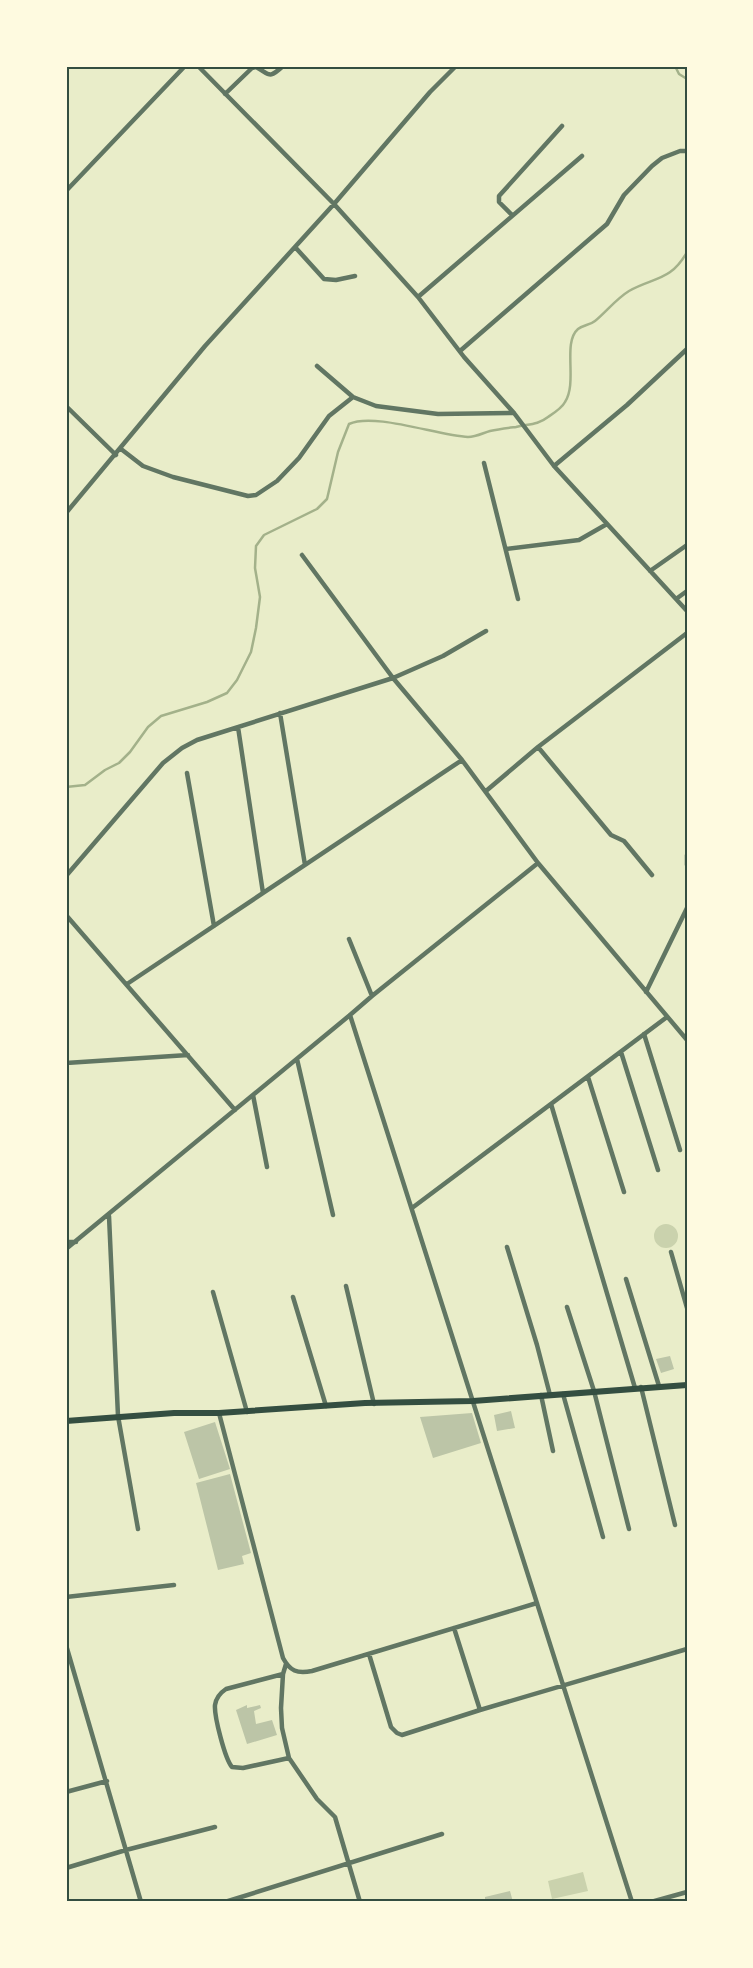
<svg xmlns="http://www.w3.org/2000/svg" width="753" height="1968" viewBox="0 0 753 1968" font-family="'Asap Condensed',sans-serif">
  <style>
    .green { fill: #cad2ad }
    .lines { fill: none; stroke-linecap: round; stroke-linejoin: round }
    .stream { stroke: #a3b18a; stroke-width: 2.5 }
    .building { fill: #bcc5a7 }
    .minor { stroke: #617663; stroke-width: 4.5 }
    .secondary { stroke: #344e41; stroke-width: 6 }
    .neatline { fill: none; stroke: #344e41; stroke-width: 2 }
  </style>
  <rect width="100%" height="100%" fill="#e9edc9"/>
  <path class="green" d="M654 1236a12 12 0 1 1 24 0a12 12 0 1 1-24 0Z
    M 583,1872 L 588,1891 L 552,1899 L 548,1881 Z"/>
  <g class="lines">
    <path class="stream" d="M 675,66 L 679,74 L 687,79
      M 66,787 L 85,785 L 105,770 L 119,763 L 130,752 L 148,727 L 161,716 L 207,702 L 227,693 L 237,680 L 251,652 L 256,628 L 260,597 L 255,568 L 256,546 L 264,535 L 317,509 L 327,499 L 338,452 L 349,424 C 374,412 439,436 468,437 C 476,437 483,433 490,431 C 499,429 508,428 516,427 C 528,424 538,425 548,417 C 554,413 562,408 565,402 C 578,382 562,343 578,329 C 583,325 590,325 595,321 C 606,312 616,299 629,291 C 654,277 671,281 687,252"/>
  </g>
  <path class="building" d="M 670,1356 L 674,1369 L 661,1373 L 656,1359 Z
    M 511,1411 L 515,1428 L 497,1431 L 494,1415 Z
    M 472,1413 L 481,1443 L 433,1458 L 420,1417 Z
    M 215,1422 L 230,1469 L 199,1479 L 184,1432 Z
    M 230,1474 L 251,1553 L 242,1556 L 244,1564 L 218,1570 L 196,1483 Z
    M 247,1705 L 247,1708 L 260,1705 L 261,1708 L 254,1711 L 256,1724 L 272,1720 L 277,1735 L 247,1744 L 236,1710 Z
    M 510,1891 L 513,1902 L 485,1902 L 485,1897 Z"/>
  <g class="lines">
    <path class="minor" d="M 198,66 L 334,204 L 418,297 L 464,357 L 514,413 L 554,466 L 687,611
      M 225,94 L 252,68 L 256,67 C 270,74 268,80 283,66
      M 66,191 L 185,66
      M 512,215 L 499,202 L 499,196 L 562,126
      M 295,247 L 324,279 L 336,280 L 355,276
      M 418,297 L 582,156
      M 460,351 L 607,224 L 624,195 L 652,166 L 662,158 L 680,151 L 687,151
      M 317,366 L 353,397 L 376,406 L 438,414 L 514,413
      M 66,406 L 116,455
      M 121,449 L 143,466 L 173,477 L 248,496 L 256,495 L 277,481 L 299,458 L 329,416 L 353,397
      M 484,463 L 518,599
      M 554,466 L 627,405 L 687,349
      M 66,513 L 205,346 L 334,204 L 430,92 L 456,66
      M 506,549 L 579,540 L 607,524
      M 302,555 L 393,678 L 462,760 L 538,863 L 687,1040
      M 650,571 L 687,545
      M 676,599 L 687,591
      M 280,713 L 305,865
      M 238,727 L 263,893
      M 538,747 L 611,835 L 624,841 L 652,875
      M 187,773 L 214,926
      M 486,791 L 538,747 L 687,633
      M 687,855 L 687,865
      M 66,876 L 163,763 L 182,748 L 197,740 L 393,678 L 443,656 L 486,631
      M 66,915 L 235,1110
      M 349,939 L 372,996
      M 127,984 L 462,760
      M 646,992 L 687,908
      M 350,1015 L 632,1902
      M 644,1034 L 680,1150
      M 621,1052 L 658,1170
      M 297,1059 L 333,1215
      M 66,1063 L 188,1055
      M 588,1077 L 624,1192
      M 253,1095 L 267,1167
      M 551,1104 L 635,1388
      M 412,1208 L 667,1017
      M 109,1216 L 118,1416 L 138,1529
      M 66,1242 L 76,1242
      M 507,1247 L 537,1345 L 550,1395
      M 66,1249 L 350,1015 L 372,996 L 538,863
      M 671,1252 L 687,1308
      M 626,1279 L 659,1386
      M 346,1286 L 374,1404
      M 213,1292 L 247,1412
      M 293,1297 L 326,1406
      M 567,1307 L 594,1391 L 629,1529
      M 641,1387 L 675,1525
      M 563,1394 L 603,1537
      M 541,1395 L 553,1451
      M 219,1413 L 283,1658 C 290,1671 297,1674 312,1671 L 537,1603
      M 66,1597 L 174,1585
      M 454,1628 L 480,1710
      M 66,1645 L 141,1902
      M 369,1654 L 391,1727 L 397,1733 L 402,1735 L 480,1710 L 687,1649
      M 286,1664 L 283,1674 L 281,1708 L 282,1728 L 289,1758 L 317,1799 L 335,1817 L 360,1902
      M 283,1674 L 226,1689 C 220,1693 216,1698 215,1705 C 214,1716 225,1759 232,1767 L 243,1768 L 289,1758
      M 66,1792 L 107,1781
      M 66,1868 L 126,1850 L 215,1827
      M 225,1902 L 442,1834
      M 651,1902 L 687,1892"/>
    <path class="secondary" d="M 66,1421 L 174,1413 L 219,1413 L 365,1403 L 473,1401 L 687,1385"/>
  </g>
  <rect width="753" height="1968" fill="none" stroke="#fefae0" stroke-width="135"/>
  <rect x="68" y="68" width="618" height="1832" class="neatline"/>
</svg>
